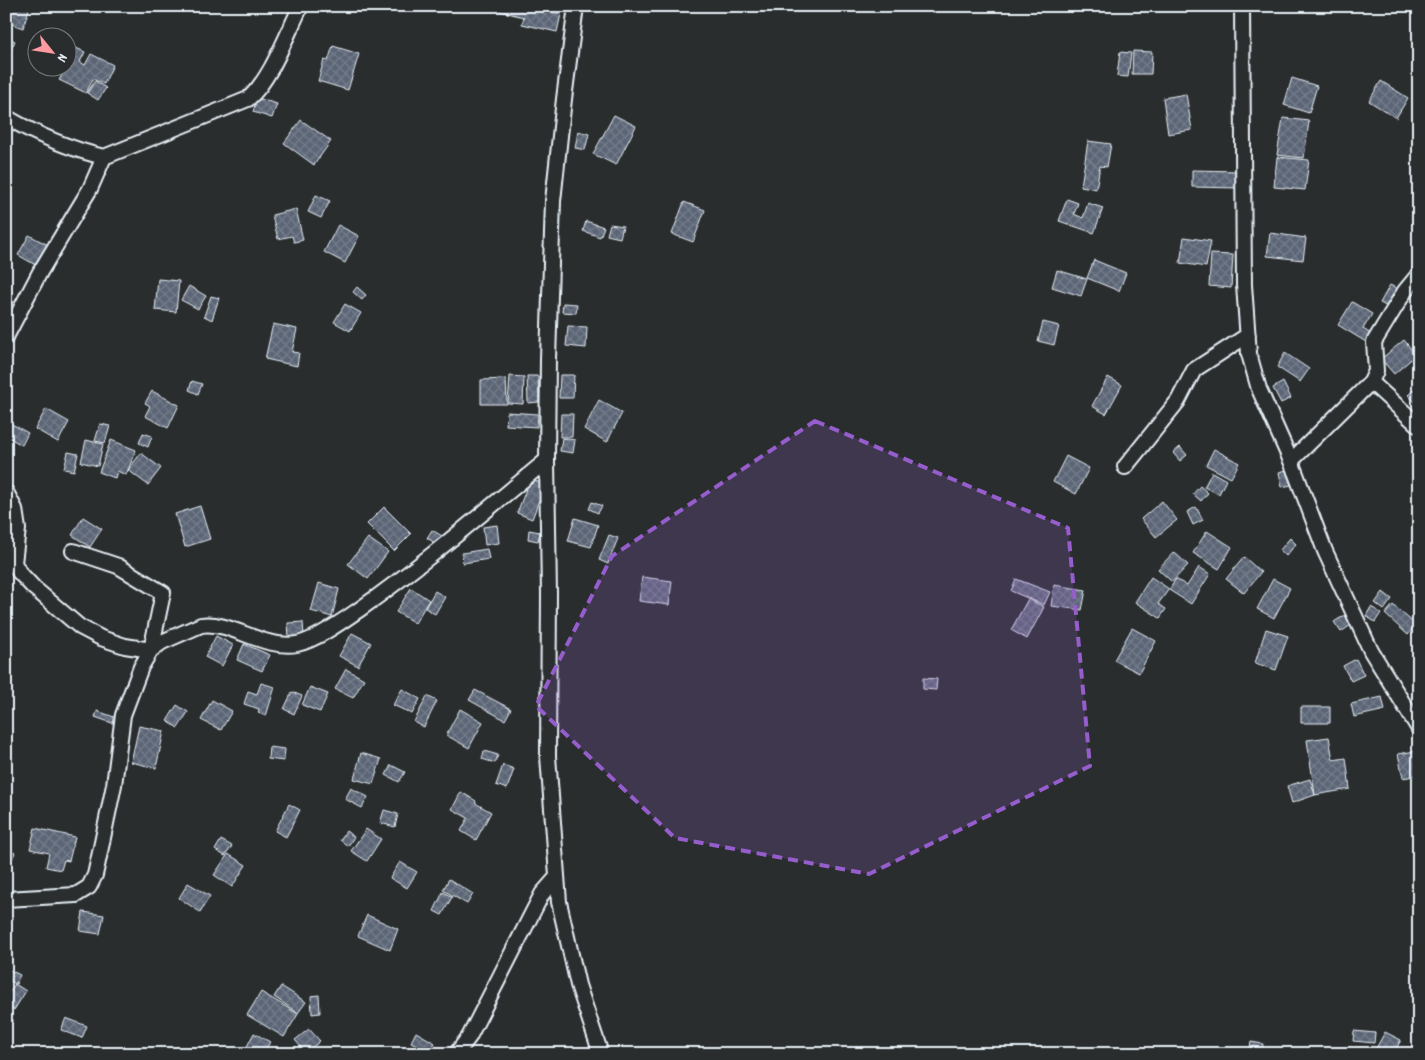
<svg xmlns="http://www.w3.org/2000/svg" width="1425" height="1060" viewBox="0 0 1425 1060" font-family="Dekko,sans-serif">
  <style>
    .building { fill: url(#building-cross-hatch); stroke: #e8f1f8 }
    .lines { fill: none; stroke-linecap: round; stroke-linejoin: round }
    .minor-casing { stroke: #e8f1f8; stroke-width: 18 }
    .minor { stroke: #2a2d2e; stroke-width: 14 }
    .marked { fill: #965dcd; fill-opacity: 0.2; stroke: #965dcd; stroke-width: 4; stroke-dasharray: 10 6; stroke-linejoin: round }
  </style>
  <defs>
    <pattern id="building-cross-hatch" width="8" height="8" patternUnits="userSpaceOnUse" patternTransform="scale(1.25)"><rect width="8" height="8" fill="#5c6576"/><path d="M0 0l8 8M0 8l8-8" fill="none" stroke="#737c8a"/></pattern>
  </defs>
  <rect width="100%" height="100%" fill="#2a2d2e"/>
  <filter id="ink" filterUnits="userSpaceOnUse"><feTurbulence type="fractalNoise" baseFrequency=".02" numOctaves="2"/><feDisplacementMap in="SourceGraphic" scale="10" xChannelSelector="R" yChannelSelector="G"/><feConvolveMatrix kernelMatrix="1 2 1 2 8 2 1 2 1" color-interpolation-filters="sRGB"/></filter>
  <g filter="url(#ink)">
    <path class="building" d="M 6,6 L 30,6 L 23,28 L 6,22 Z
      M 500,6 L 527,6 L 561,14 L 557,32 L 522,24 L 524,17 L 499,11 Z
      M 6,36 L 15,41 L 10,52 L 6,50 Z
      M 333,46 L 359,54 L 348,90 L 318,81 L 324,60 L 328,61 Z
      M 76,48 L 85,52 L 80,62 L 85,65 L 91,54 L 113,65 L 104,84 L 93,79 L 86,93 L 59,80 L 66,68 L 68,68 L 68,64 Z
      M 1133,51 L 1152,52 L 1151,74 L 1132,74 Z
      M 1120,52 L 1131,53 L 1128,77 L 1117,76 Z
      M 1292,78 L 1317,86 L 1309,113 L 1284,105 Z
      M 95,81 L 106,88 L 98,100 L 87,93 Z
      M 1381,81 L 1408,98 L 1396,118 L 1369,101 Z
      M 1186,94 L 1192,130 L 1168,134 L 1163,98 Z
      M 257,98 L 277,104 L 272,118 L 253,112 Z
      M 614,115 L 636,126 L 616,165 L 593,154 Z
      M 1283,118 L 1309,121 L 1304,158 L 1277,155 Z
      M 301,120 L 331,141 L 314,165 L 284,143 Z
      M 578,131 L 589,134 L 585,150 L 575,148 Z
      M 1088,141 L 1111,144 L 1107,167 L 1100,166 L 1096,189 L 1081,186 Z
      M 1277,157 L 1309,160 L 1305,190 L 1274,187 Z
      M 1192,170 L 1238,171 L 1238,188 L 1192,187 Z
      M 316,195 L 330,201 L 321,218 L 308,212 Z
      M 1067,199 L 1078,203 L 1074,214 L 1083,218 L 1088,203 L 1103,208 L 1094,233 L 1059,221 Z
      M 684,202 L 705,210 L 693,242 L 672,234 Z
      M 296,209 L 303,240 L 294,242 L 292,236 L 278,239 L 272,215 Z
      M 586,221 L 604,227 L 600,237 L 583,231 Z
      M 610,224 L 623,226 L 620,238 L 607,235 Z
      M 338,225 L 359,236 L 345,263 L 324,252 Z
      M 1270,233 L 1306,238 L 1303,260 L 1267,256 Z
      M 29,235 L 50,246 L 39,267 L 18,255 Z
      M 1184,237 L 1211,241 L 1206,267 L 1180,263 Z
      M 1211,254 L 1233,255 L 1231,288 L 1209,286 Z
      M 1094,260 L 1126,273 L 1119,291 L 1087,278 Z
      M 1057,270 L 1087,279 L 1081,296 L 1052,287 Z
      M 158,279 L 179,281 L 176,312 L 155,310 Z
      M 1390,285 L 1400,290 L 1390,308 L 1380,303 Z
      M 189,286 L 206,296 L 198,309 L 181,300 Z
      M 357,287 L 366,295 L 362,300 L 353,292 Z
      M 211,296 L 219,298 L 212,320 L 204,316 Z
      M 1352,302 L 1372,314 L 1363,329 L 1371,334 L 1366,342 L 1338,325 Z
      M 563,303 L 577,304 L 576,313 L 562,312 Z
      M 345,304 L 361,313 L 350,331 L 334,322 Z
      M 1043,322 L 1059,326 L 1054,345 L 1038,341 Z
      M 273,324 L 297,329 L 292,352 L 299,353 L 297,366 L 265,359 Z
      M 568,326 L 587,327 L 586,348 L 566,346 Z
      M 1404,340 L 1416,355 L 1394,374 L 1381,359 Z
      M 1285,353 L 1309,369 L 1300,382 L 1277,367 Z
      M 560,375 L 574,375 L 573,398 L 559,398 Z
      M 510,376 L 524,377 L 523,404 L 508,403 Z
      M 527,376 L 538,376 L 539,402 L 528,403 Z
      M 1108,377 L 1122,385 L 1106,414 L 1092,406 Z
      M 506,379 L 507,404 L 481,404 L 481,380 Z
      M 192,381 L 202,384 L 198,394 L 189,390 Z
      M 1283,382 L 1291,398 L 1281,403 L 1273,388 Z
      M 1419,385 L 1419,406 L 1408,395 Z
      M 152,391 L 179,405 L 168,428 L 145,416 L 150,406 L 145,403 Z
      M 599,400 L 622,413 L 607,442 L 584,429 Z
      M 46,409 L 69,422 L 58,442 L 35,429 Z
      M 507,412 L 538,414 L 537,427 L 506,425 Z
      M 561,414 L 573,414 L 572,437 L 560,437 Z
      M 10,423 L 28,433 L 22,445 L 6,436 L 6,431 Z
      M 100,424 L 110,426 L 105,443 L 95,441 Z
      M 143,433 L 152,436 L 148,447 L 139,443 Z
      M 562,438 L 575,440 L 573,453 L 560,451 Z
      M 86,440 L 103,444 L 98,466 L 81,462 Z
      M 111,440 L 136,450 L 126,475 L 117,471 L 115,478 L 99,472 Z
      M 1180,447 L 1187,455 L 1180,461 L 1173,453 Z
      M 1214,449 L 1239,463 L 1231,478 L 1206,465 Z
      M 68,452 L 78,454 L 74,471 L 64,469 Z
      M 141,453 L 161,468 L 148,485 L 128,470 Z
      M 1066,456 L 1089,468 L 1076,494 L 1053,482 Z
      M 1287,470 L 1291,485 L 1282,487 L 1279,472 Z
      M 1212,472 L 1226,480 L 1219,494 L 1204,487 Z
      M 530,479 L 545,485 L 532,519 L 517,513 Z
      M 1200,486 L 1208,493 L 1201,501 L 1193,494 Z
      M 1162,501 L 1177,520 L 1156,537 L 1141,519 Z
      M 592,502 L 602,506 L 598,513 L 589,509 Z
      M 200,506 L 210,539 L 185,547 L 175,514 Z
      M 384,507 L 411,534 L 394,551 L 367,524 Z
      M 1196,507 L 1203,520 L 1193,525 L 1187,512 Z
      M 83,517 L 102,529 L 90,547 L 72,535 Z
      M 575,518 L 598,525 L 591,547 L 568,541 Z
      M 497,525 L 499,543 L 485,545 L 483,527 Z
      M 432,530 L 442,536 L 437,544 L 427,538 Z
      M 529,530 L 540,532 L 538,541 L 528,539 Z
      M 1207,531 L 1232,547 L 1219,569 L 1193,553 Z
      M 609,535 L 618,538 L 608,564 L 599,560 Z
      M 368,538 L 388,552 L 368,579 L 348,564 Z
      M 1290,538 L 1296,544 L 1286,556 L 1280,550 Z
      M 487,549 L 489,559 L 463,563 L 462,553 Z
      M 1174,552 L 1188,565 L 1172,582 L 1158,569 Z
      M 1244,557 L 1261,572 L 1244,593 L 1226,579 Z
      M 1199,567 L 1210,574 L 1191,604 L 1169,590 L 1176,579 L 1187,586 Z
      M 642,577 L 672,581 L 669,605 L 639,601 Z
      M 1151,577 L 1169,589 L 1158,604 L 1166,609 L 1160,618 L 1135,602 Z
      M 1016,579 L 1050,592 L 1044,605 L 1011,591 Z
      M 1273,579 L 1290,588 L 1274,618 L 1257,609 Z
      M 319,583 L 339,589 L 332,617 L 311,611 Z
      M 1054,585 L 1086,590 L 1082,610 L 1051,606 Z
      M 411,588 L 429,600 L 415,623 L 396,612 Z
      M 435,591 L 445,597 L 435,614 L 425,608 Z
      M 1383,592 L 1392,599 L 1384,610 L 1375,603 Z
      M 1028,599 L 1044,607 L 1027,639 L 1011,630 Z
      M 1393,605 L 1416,625 L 1408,635 L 1385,614 Z
      M 1371,607 L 1381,613 L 1375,622 L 1366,616 Z
      M 1345,615 L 1351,625 L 1341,632 L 1334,622 Z
      M 303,622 L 304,637 L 289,638 L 288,623 Z
      M 1132,628 L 1156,641 L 1139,673 L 1114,660 Z
      M 1266,629 L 1288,636 L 1276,670 L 1255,663 Z
      M 352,633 L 371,643 L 358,666 L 339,656 Z
      M 216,636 L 233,645 L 222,666 L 205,657 Z
      M 244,644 L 270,655 L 262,671 L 237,660 Z
      M 1356,659 L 1364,675 L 1351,681 L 1343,666 Z
      M 346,669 L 364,679 L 353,698 L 335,689 Z
      M 923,678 L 937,679 L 936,690 L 923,689 Z
      M 261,683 L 275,687 L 266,716 L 258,713 L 259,709 L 244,704 L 248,691 L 257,694 Z
      M 310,687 L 328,694 L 320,712 L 302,705 Z
      M 402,689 L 420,699 L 412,714 L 393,705 Z
      M 475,690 L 511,709 L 505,720 L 469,700 Z
      M 292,692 L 302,696 L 294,714 L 284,709 Z
      M 427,696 L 437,701 L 424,727 L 414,722 Z
      M 1382,697 L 1385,710 L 1354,717 L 1351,704 Z
      M 212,700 L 232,711 L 221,730 L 201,720 Z
      M 177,705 L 188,712 L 178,728 L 167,721 Z
      M 1301,707 L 1330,707 L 1330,723 L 1301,723 Z
      M 460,709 L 483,722 L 469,748 L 446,735 Z
      M 97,711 L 117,718 L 115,724 L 95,717 Z
      M 139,726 L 164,731 L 156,768 L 131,762 Z
      M 1329,737 L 1333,760 L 1346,758 L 1350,789 L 1315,795 L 1307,740 Z
      M 269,747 L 285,749 L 284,761 L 268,759 Z
      M 484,751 L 498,755 L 495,763 L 482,759 Z
      M 1415,751 L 1419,775 L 1403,778 L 1398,754 Z
      M 361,753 L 381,759 L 373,784 L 354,779 Z
      M 391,765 L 405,772 L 399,782 L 386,775 Z
      M 503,765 L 514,769 L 507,789 L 496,785 Z
      M 1310,779 L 1315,795 L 1292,803 L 1287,786 Z
      M 351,788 L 368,797 L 362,808 L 345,799 Z
      M 461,792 L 476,801 L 475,803 L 491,812 L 476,840 L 461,831 L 468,818 L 452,809 Z
      M 289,804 L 300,810 L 286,837 L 275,831 Z
      M 384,810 L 398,814 L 395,827 L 380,823 Z
      M 35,828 L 75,837 L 69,861 L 64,860 L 61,870 L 46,867 L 49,853 L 30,849 Z
      M 366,829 L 381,839 L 367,861 L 351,851 Z
      M 346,831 L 354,837 L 348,846 L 340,840 Z
      M 221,840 L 232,846 L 225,856 L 215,850 Z
      M 6,848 L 15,853 L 6,870 Z
      M 228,854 L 246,865 L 232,887 L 214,875 Z
      M 400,862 L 417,872 L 407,888 L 390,878 Z
      M 449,879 L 473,894 L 467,904 L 443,890 Z
      M 188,883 L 210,896 L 200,912 L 179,898 Z
      M 443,892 L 452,897 L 442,915 L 434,911 Z
      M 83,912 L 104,915 L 100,934 L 80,931 Z
      M 367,915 L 398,929 L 390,950 L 358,936 Z
      M 6,968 L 20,975 L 16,984 L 6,979 Z
      M 15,984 L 26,991 L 14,1010 L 6,1005 L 6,998 Z
      M 281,986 L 306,1002 L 298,1013 L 274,997 Z
      M 261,992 L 298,1014 L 284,1037 L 247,1015 Z
      M 319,995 L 320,1013 L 312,1014 L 311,996 Z
      M 66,1018 L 87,1026 L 82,1038 L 61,1030 Z
      M 309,1029 L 320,1041 L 306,1053 L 295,1040 Z
      M 1354,1031 L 1375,1033 L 1374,1043 L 1353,1041 Z
      M 416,1032 L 435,1043 L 430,1052 L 411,1042 Z
      M 1385,1032 L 1401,1040 L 1393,1054 L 1373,1054 Z
      M 254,1033 L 270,1042 L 263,1054 L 243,1054 Z
      M 1251,1042 L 1263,1044 L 1262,1054 L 1249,1051 Z"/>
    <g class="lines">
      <g class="minor-casing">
        <path id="minor" d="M 576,6 L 564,99 L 553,201 L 548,359 L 547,460 L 549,593 L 548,756 L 559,902 L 578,985 L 601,1054
          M 1242,6 L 1244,285 L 1249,354 L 1259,389 L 1291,461 L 1325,551 L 1371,651 L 1419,729
          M 6,117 C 37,135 70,149 104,157
          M 6,337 L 40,272 L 90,189 L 104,157 L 248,99 C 271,79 287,34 301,6
          M 1371,382 L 1419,426
          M 1291,461 L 1371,382 L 1376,371 L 1374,342 L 1405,291 L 1419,274
          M 1125,467 L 1178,401 L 1194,370 L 1248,335
          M 6,492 L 15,509 L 18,529 L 14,563 L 19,572 L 34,588 L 80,627 L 101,638 L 125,646 L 151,650 L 163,593 L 118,566 L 73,551
          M 6,899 L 76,895 L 89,887 L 95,875 L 99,857 L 114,785 L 123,715 L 141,667 L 151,650 L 162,642 L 201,625 C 230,620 263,650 297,644 C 315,641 344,620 360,609 C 425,563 485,511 547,460
          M 456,1054 L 469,1037 L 542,894 L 557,877"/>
      </g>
      <use href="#minor" class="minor"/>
    </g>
  </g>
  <path class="marked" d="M 815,421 L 1068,528 L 1090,766 L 869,874 L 675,838 L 536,706 L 612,556 Z"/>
  <rect width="1425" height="1060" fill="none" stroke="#2a2d2e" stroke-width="25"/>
  <rect x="12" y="12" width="1400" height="1035" fill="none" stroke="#e8f1f8" stroke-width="2" filter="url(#ink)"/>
  <g transform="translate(52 52) rotate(120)"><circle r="24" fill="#2a2d2e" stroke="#767b7f"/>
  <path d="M0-4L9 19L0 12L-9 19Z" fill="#ff9aa2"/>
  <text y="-8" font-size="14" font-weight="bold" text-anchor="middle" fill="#e8f1f8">N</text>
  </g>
</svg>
